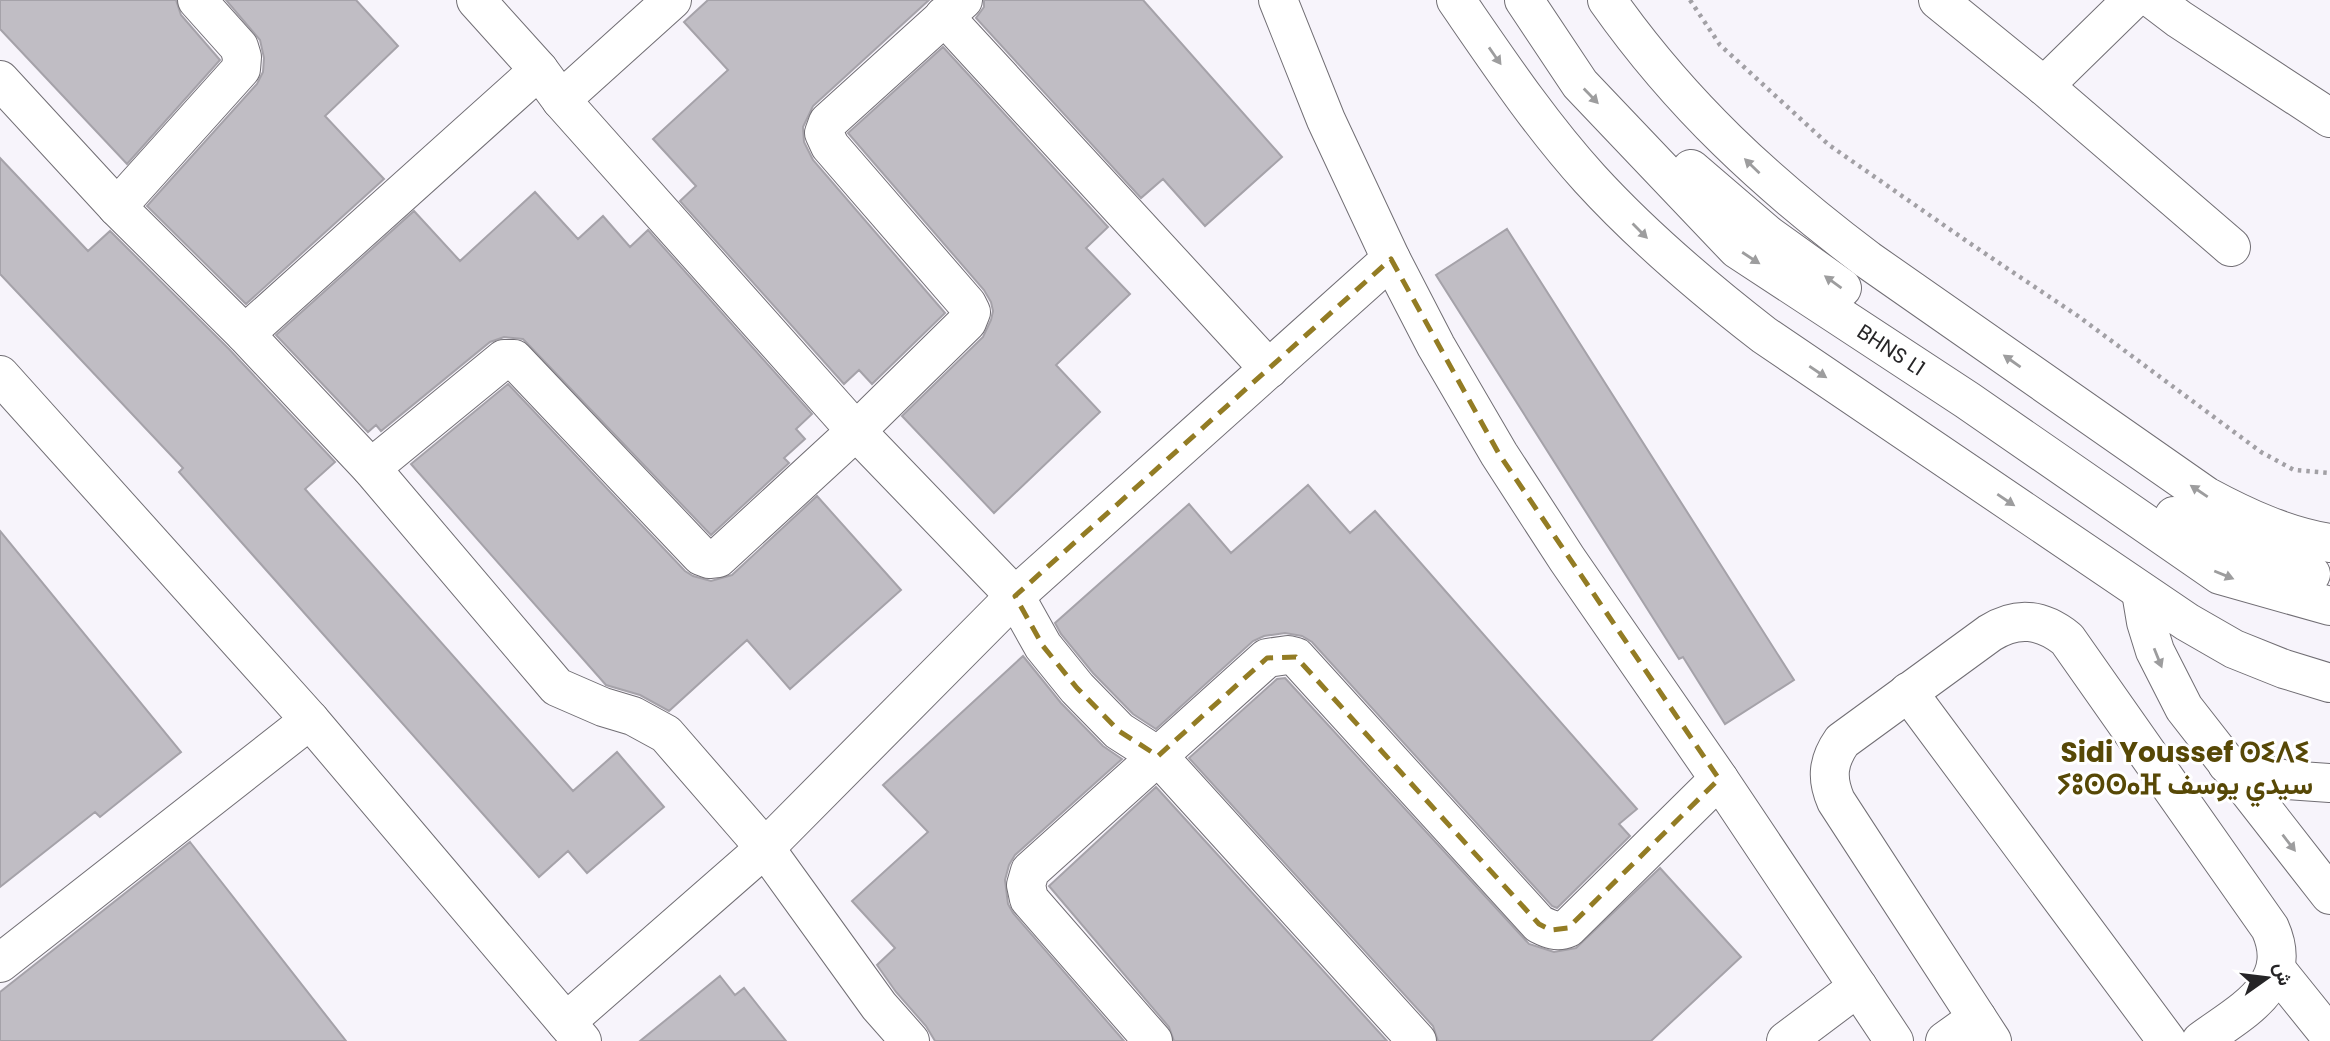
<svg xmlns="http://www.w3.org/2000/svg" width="2330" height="1041" viewBox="0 0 2330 1041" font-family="Poppins,Vazirmatn,'Noto Sans Tifinagh',sans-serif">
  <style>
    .building { fill: #c0bdc4; stroke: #a5a2a9; stroke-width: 2 }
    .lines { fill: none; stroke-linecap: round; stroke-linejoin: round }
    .minor-casing { stroke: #716e74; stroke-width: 40 }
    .path { stroke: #a2a0a5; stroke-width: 4.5; stroke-dasharray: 3.5 5; stroke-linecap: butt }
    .minor { stroke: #fff; stroke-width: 38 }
    .oneway { fill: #9d9d9e }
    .marked { fill: none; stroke: #937c24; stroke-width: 5; stroke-dasharray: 14 9; stroke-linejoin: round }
    .labels { text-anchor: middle; stroke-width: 6; stroke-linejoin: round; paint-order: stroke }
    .street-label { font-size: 21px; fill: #262527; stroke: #fff }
    .district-label { font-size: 28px; font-weight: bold; fill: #574806; stroke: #fff }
  </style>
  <rect width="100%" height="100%" fill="#f7f4fb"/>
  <path class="building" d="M 0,0 L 176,0 L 181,15 L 220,60 L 127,164 L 0,29 Z
    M 226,0 L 356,0 L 398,46 L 325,116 L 384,179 L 246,304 L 147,206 L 257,84 L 263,72 L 264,58 L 260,40 Z
    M 708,0 L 929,0 L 813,106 L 803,127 L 804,142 L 813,160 L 945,313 L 872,384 L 859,370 L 844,384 L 680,201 L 696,186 L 653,139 L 728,70 L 684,22 Z
    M 984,0 L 1143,0 L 1282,157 L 1205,226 L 1163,179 L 1141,198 L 976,18 L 984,7 Z
    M 943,47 L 1108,227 L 1086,248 L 1130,294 L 1056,365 L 1100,412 L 994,513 L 902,416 L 983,337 L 991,320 L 993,311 L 991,302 L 984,290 L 848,133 Z
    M 0,158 L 88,251 L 110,231 L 229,349 L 335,462 L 305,489 L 573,791 L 617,752 L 664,807 L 587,873 L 568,851 L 539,877 L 179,472 L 183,468 L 0,274 Z
    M 535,192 L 578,239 L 603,216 L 630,247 L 648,230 L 812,414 L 796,429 L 805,439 L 784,458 L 789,463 L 711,535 L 523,339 L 504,337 L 490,342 L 381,431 L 376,425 L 368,432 L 276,335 L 414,211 L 460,261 Z
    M 1507,229 L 1794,680 L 1725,724 L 1683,657 L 1679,659 L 1436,275 Z
    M 508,384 L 685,571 L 693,576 L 711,581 L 732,575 L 817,496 L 901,590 L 790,689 L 747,640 L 669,711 L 640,695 L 606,685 L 411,464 Z
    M 1308,485 L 1350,533 L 1375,511 L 1637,809 L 1619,824 L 1630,836 L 1557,908 L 1552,906 L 1312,642 L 1302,636 L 1285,633 L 1264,636 L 1253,641 L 1156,729 L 1133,714 L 1093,673 L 1061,634 L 1055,623 L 1189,504 L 1231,553 Z
    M 0,531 L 181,752 L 100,817 L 95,812 L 0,887 Z
    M 1023,656 L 1061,703 L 1103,746 L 1122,759 L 1015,855 L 1009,865 L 1005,880 L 1008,904 L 1013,913 L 1124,1041 L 935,1041 L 926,1026 L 896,992 L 877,965 L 895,948 L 852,901 L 928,832 L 883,785 Z
    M 1285,678 L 1529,944 L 1554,952 L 1576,948 L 1660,868 L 1741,957 L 1651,1041 L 1438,1041 L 1433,1026 L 1189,758 L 1277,679 Z
    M 1156,787 L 1387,1041 L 1174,1041 L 1169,1027 L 1049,886 Z
    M 190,842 L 346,1041 L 0,1041 L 0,992 Z
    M 720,976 L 735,995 L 744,988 L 786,1041 L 640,1041 Z"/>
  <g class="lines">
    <g class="minor-casing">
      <g id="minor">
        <path d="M 476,0 L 539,70 L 561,100 L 856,431 L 1015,596 L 1043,646 L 1077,688 L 1119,731 L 1158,756 L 1417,1041"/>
        <path d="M 1278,0 L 1326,120 L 1391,259 L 1436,346 L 1499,454 L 1567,559 L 1719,779 L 1894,1041"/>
        <path d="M 1456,0 C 1498,61 1540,124 1590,179 C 1643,237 1702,287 1764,335 L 2187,622 L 2234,649 L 2284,669 L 2330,683"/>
        <path id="s1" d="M 1524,0 L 1580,84 L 1737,249 L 1967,400 L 2220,575 L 2330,606"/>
        <path d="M 1607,0 C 1681,105 1766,183 1868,260 L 2206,496 C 2245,517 2286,536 2330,543"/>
        <path d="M 1938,0 L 2044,86 L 2132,0"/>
        <path d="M 2154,0 L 2179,19 L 2330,118"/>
        <path d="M 944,16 L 1269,369"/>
        <path d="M 0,80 L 117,207 L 245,334 L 371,468 L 557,687 L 603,707 L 633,716 L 666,734 L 765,848 L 879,1006 L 910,1041"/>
        <path d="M 2044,86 L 2231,247"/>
        <path d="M 561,100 L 672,0"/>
        <path d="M 1691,169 L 1768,235 L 1842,288"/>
        <path d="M 117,207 L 241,69 L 242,57 L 239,47 L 197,0"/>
        <path d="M 245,334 L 539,70"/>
        <path d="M 0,375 L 310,720 L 582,1041"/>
        <path d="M 371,468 L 504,359 L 514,359 L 701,556 L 709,559 L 718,558 L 856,431 L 967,322 L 971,312 L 967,304 L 830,146 L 824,133 L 828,122 L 963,0"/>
        <path d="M 2174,516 C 2215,544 2263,560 2311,574"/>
        <path d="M 2141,592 L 2146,622 L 2155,651 L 2184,708 L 2330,895"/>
        <path d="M 1908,692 L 2167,1041"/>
        <path d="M 2227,764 L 2286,780 L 2330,783"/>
        <path d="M 0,963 L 310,720"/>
        <path d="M 2276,969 L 2330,1036"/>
        <path d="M 566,1022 L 765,848 L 1015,596 L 1391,259"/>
        <path d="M 1153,1041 L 1029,899 L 1026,885 L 1030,871 L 1267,658 L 1288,655 L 1296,657 L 1539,924 C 1549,929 1557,933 1568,928 L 1719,779"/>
        <path d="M 1786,1041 L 1858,987"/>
        <path d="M 1945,1041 L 1977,1018"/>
        <path d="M 1992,1041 L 1836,801 C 1826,778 1828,761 1842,741 L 1990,633 C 2017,616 2042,619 2067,639 L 2270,928 C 2296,986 2240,1012 2201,1041"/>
      </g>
    </g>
    <path class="path" d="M 1690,0 L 1720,45 L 1829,145 L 1968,242 L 2078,316 L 2261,452 L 2294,470 L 2330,473"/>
    <use href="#minor" class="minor"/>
  </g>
  <defs><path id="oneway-solid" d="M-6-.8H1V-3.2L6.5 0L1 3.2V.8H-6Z" transform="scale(1.75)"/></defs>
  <g class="oneway">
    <use href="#oneway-solid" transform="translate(1495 56) rotate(55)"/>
    <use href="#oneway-solid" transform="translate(1591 96) rotate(46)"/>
    <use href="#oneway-solid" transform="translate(1752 166) rotate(-136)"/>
    <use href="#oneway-solid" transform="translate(1640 231) rotate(45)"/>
    <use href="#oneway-solid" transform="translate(1751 258) rotate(33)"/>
    <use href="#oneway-solid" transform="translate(1833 282) rotate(-144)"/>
    <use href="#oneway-solid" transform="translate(2012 361) rotate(-145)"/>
    <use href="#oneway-solid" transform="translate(1818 372) rotate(34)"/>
    <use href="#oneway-solid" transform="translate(2199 491) rotate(-146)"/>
    <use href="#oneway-solid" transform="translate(2006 500) rotate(34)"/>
    <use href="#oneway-solid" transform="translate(2224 575) rotate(22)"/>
    <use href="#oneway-solid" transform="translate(2158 658) rotate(68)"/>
    <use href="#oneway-solid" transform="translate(2289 843) rotate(52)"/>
  </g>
  <path class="marked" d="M 1391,259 L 1499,454 L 1719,779 L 1568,928 L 1551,930 L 1539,924 L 1296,657 L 1267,658 L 1158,756 L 1119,731 L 1077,688 L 1043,646 L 1015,596 Z"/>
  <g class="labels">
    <g class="street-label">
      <text dy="7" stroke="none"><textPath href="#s1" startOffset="513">BHNS L1</textPath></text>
    </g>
    <g class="district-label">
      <text x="2185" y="762">Sidi Youssef ⵙⵉⴷⵉ<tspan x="2185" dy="32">ⵢⵓⵙⵙⴰⴼ سيدي يوسف</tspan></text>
    </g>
  </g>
  <g transform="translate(2267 978) rotate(76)" stroke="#ffffff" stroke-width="5" paint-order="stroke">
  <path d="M0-5L12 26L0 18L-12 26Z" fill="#262527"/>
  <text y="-10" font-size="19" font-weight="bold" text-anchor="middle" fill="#262527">ش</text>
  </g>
</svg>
